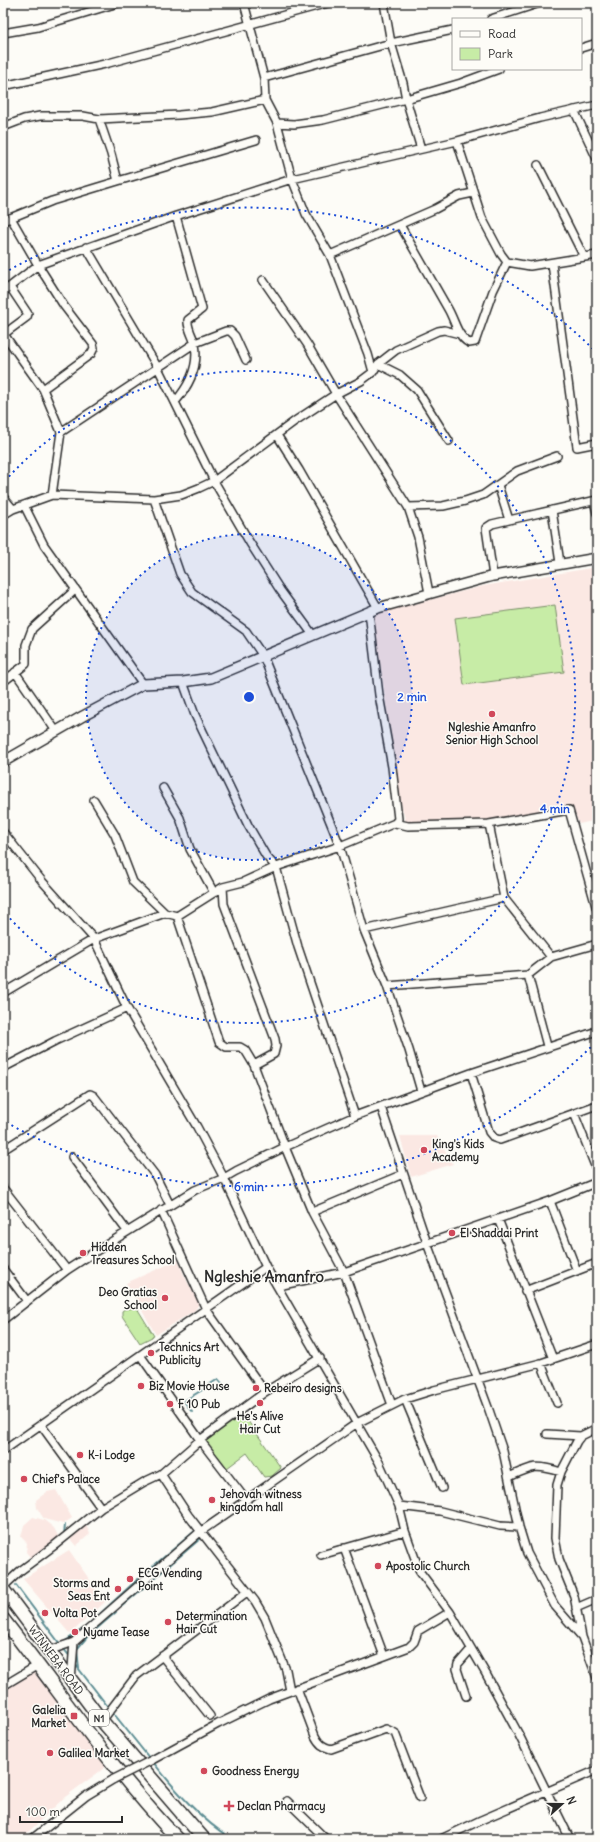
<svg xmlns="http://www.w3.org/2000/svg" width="600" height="1842" viewBox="0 0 600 1842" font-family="Delius,sans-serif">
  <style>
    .built { fill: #fbe8e3 }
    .green { fill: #c7eca6; stroke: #798c68 }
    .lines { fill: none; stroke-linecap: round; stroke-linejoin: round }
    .stream { stroke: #5d8d93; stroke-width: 2 }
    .street-casing { stroke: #2b2b2b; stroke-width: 10 }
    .secondary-casing { stroke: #2b2b2b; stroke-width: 12 }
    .highway-casing { stroke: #2b2b2b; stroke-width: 15 }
    .street { stroke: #fdfcf7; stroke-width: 7 }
    .secondary { stroke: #fdfcf7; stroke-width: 9 }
    .highway { stroke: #fdfcf7; stroke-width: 12 }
    .street-bridge-casing { stroke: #2b2b2b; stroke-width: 10; stroke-linecap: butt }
    .street-bridge { stroke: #fdfcf7; stroke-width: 7 }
    .ring { fill: none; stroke: #1d4ed8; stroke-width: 2; stroke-dasharray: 2 4 }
    .poi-dot { fill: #d1495b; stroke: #fdfcf7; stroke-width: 1.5 }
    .labels { text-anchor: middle; stroke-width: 3; stroke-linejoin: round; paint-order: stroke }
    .shield { fill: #fdfcf7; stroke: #6a6a68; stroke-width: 1 }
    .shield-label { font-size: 10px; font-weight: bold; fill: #2b2b2b }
    .poi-label { font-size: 11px; font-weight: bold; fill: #2b2b2b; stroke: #fdfcf7; text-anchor: start }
    .street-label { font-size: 11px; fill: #2b2b2b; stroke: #fdfcf7 }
    .district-label { font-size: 15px; font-weight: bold; fill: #2b2b2b; stroke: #fdfcf7 }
    .centre { fill: #1d4ed8; stroke: #fdfcf7; stroke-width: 2 }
    .ring-label { font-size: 12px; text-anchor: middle; font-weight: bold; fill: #1d4ed8; stroke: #fdfcf7; stroke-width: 3; stroke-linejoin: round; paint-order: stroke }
  </style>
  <rect width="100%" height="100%" fill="#fdfcf7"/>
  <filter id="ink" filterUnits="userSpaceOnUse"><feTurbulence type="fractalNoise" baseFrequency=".025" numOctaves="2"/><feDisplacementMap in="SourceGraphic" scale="8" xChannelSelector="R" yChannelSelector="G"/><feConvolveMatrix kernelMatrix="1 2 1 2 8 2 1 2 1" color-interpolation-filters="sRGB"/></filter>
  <g filter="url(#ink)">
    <path class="built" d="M 597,567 L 597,820 L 579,824 L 573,808 L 521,820 L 406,823 L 399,796 L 381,669 L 371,615 L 483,586 Z
      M 400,1136 L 437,1136 L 453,1164 L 411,1177 Z
      M 178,1260 L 184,1275 L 199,1304 L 195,1310 L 156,1335 L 126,1283 Z
      M 56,1490 L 72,1518 L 63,1524 L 44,1519 L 37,1508 L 36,1500 L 47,1492 Z
      M 33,1517 L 44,1520 L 54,1528 L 58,1536 L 59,1541 L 37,1558 L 30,1557 L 26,1552 L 27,1543 L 21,1537 L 24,1525 Z
      M 86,1525 L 90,1534 L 76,1546 L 70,1539 Z
      M 69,1550 L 105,1602 L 70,1634 L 23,1579 Z
      M 33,1671 L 107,1766 L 65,1797 L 21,1839 L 3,1839 L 3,1684 Z"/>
    <path class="green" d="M 555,605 L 564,672 L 464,685 L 455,618 Z
      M 137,1308 L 154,1336 L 140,1343 L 122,1316 L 122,1311 L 125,1309 Z
      M 243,1414 L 281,1468 L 272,1476 L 264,1477 L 247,1453 L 227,1468 L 206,1441 Z"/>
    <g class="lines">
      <path class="stream" d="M 209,1385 L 218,1379 L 224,1386 L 216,1391
        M 192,1412 L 184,1401 L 207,1387
        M 64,1535 L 65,1525
        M 3,1568 L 7,1574
        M 144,1574 L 196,1530
        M 16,1585 L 60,1644
        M 122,1606 L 201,1538
        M 89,1624 L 138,1579
        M 64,1642 L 83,1629
        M 63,1648 L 71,1658
        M 75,1664 L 109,1708
        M 79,1669 L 77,1649 L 87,1637 L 116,1612
        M 114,1714 L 150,1759
        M 153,1762 C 176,1791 201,1820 232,1839"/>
      <g class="street-casing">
        <path id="street" d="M 244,3 L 264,78 L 265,100 L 277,123 L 292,179 L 306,214 L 330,255 L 368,354 L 373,372
          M 384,3 L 391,43 L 403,83 L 406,99 L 421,149
          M 491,19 L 540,3
          M 3,33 L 38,27 L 118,3
          M 581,48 L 597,43
          M 264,78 L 391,43 L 453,30
          M 3,86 L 105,64 L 328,3
          M 574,110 L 597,159
          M 277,123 L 294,124 L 323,120 L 406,99 L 461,83 L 499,69
          M 3,127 L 24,119 L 40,116 L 83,116 L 99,119 L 179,115 L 212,112 L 265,100
          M 457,141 L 482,218 L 501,254 L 507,262 L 530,266 L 597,255
          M 538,165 L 584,257
          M 118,181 L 256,140
          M 11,218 L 38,265 L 64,306 L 93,344 L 94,348 L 91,354 L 43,389
          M 3,221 L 52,201 L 118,181 L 111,154 L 99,119
          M 400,225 C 416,253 432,281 448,309 C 455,321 457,336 469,343 L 475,342 L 493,291 L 507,262
          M 86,247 L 158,368 L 214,481 L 250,543 L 280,590 L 313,635
          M 330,255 L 435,209 L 459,196 L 473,193
          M 552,264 L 577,447 L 597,443
          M 263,280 L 307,344 L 336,394 L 408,507 L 418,537 L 429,593
          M 3,292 L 38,265 L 176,216 L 292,179 L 457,141 L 540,118 L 597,105
          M 3,333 L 43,389 L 61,432 L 52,495
          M 4,334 L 27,317 L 28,314 L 10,287
          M 378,364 L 400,375 L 417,390 L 449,441
          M 175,402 C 189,386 199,366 195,344 C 193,336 187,328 188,320 L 202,309 L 176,216
          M 61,432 L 195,343 L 226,331 L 230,331 L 235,336 L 246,360
          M 277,435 L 299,470 L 378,608
          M 498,485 L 509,520
          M 3,497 L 13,509
          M 154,499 L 180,574 L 192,592 L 246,631 L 263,656 L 340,846 L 364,930 L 387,986 L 409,1050 L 421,1091
          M 594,501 L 597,513
          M 24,505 L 44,545 L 143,684
          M 408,507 L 443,506 L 465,501 L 483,495 L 517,471 L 557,456
          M 552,510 L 560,563
          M 3,515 L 13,509 L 52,495 L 154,499 L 181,495 L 199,488 L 214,481 L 295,421 L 336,394 L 361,381 L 373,372 L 378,364 L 396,350 L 438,331 L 444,330 L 460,334
          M 493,576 L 486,528 L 492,524 L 509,520 L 597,500
          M 15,672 L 56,731
          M 3,682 L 26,664 L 26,645 L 32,629 L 75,590
          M 183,682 L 195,715 L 248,825 L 266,856 L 276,867 L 298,947 L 355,1116
          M 163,788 L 180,818 L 190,849 L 213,891
          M 94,800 L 115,835 L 133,882 L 165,913
          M 489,824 L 569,810 L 597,910
          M 3,832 L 42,881 L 94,939 L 127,1008 L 197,1127 L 224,1178 L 266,1267 L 379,1462 L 399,1506 L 405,1531 L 420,1572 L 450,1612 L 486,1674 L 519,1735 L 570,1839
          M 223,887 L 224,904 L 275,1039 L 276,1046 L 274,1054 L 254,1065
          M 504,898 L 551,957
          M 177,916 L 219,1042 L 226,1047 L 240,1047 L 245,1050 L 254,1065 L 285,1147 L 312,1212 L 344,1272 L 392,1405
          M 364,930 L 504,898 L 489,824 L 408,826 L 395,823
          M 528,975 L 547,1046
          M 387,986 L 528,975 L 551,957 L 597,944
          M 3,993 L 94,939 L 165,913 L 177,916 L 223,887 L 243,882 L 276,867 L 340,846 L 395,823 L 398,819 L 392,767 L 379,695 L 369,612
          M 3,1068 L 55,1041 L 127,1008
          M 471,1073 L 489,1132 L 494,1138 L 500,1140 L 597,1105
          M 381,1107 L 427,1243 L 489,1410 L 503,1451 L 519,1527 L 527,1553 L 555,1606 L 582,1637
          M 574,1113 L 597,1171
          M 3,1150 L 90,1094 L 94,1096 L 155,1175 L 170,1205
          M 72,1157 L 127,1231
          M 3,1188 L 67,1270
          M 550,1201 L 577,1271
          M 161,1210 L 206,1309 L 265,1392
          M 312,1212 L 403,1174
          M 498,1219 L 553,1359
          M 3,1269 L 27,1301
          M 278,1286 L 344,1272 L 550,1201 L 597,1182
          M 525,1291 L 597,1263
          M 3,1320 L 67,1270 L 93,1253 L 195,1190 L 224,1178 L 236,1171 L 285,1147 L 355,1116 L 471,1073 L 597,1031
          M 140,1355 L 200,1440 L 246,1500
          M 541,1363 L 557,1403
          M 405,1399 L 442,1488
          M 41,1425 L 101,1508
          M 597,1428 L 581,1436 L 577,1441 L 561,1472 L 557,1485 L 555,1538 L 559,1559 L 574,1596 L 582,1637 L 597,1678
          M 547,1434 L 581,1436
          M 3,1451 L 266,1267
          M 161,1474 L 188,1515 L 255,1601 L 265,1618 L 286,1670 L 290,1691
          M 509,1477 C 533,1466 536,1464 561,1472
          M 399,1506 L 440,1511 L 500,1526 L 519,1527
          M 344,1548 L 384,1656
          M 321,1555 L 405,1531
          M 3,1587 L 20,1571 L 55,1545 L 101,1508 L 144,1482 L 161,1474 L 200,1440 L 265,1392 L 320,1358
          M 576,1608 L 597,1599
          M 48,1651 L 74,1642 L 200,1532 L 357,1423 L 405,1399 L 434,1390 L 541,1363 L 597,1344
          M 162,1656 L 210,1716
          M 71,1681 L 74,1642
          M 3,1686 L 38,1665
          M 297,1688 L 315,1736 C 319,1744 323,1747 331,1749 L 386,1729 L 395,1733 L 420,1798
          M 466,1696 L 457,1669 L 458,1664 L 471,1649
          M 102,1721 L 136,1676 L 247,1592
          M 152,1760 L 218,1724 L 269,1699 L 409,1647 L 414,1642 L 418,1631 L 450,1612
          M 287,1801 L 326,1839
          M 32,1839 L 86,1796 L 114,1779
          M 441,1839 L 481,1820 L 597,1770"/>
      </g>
      <g class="secondary-casing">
        <path id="secondary" d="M 3,762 L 83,716 L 143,684 L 183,682 L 211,678 L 378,608 L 493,576 L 597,558"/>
      </g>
      <g class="highway-casing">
        <path id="highway" d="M 3,1589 L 102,1721 L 204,1839
          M 3,1619 C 61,1693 113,1772 178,1839"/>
      </g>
      <use href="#street" class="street"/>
      <use href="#secondary" class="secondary"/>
      <use href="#highway" class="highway"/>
      <g class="street-bridge-casing">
        <path id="street-bridge" d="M 114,1779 L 152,1760"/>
      </g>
      <use href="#street-bridge" class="street-bridge"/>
    </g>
  </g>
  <circle cx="249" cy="697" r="163" fill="#1d4ed8" fill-opacity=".12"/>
  <g class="ring">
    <circle cx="249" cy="697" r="163"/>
    <path d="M5 481A326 326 0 1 1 5 913"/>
    <path d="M595 1043A490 490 0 0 1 4 1121M4 273A490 490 0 0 1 595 351"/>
  </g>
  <g class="poi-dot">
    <circle cx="492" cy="714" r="4"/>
    <circle cx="424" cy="1150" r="4"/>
    <circle cx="452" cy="1233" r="4"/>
    <circle cx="83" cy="1253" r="4"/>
    <circle cx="165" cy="1298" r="4"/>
    <circle cx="151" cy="1353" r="4"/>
    <circle cx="141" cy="1386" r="4"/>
    <circle cx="256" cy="1388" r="4"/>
    <circle cx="260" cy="1403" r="4"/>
    <circle cx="170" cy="1404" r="4"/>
    <circle cx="80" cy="1455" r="4"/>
    <circle cx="24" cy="1479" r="4"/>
    <circle cx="212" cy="1500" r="4"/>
    <circle cx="378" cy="1566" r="4"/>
    <circle cx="130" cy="1579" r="4"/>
    <circle cx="118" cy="1589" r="4"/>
    <circle cx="45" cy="1613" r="4"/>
    <circle cx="168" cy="1622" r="4"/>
    <circle cx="75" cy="1632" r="4"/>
    <rect x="70" y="1712" width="8" height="8" rx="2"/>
    <circle cx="50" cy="1753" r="4"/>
    <circle cx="204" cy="1771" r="4"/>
    <path d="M227 1800h4v4h4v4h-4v4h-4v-4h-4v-4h4z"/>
  </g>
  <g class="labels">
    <rect class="shield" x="89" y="1710" width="20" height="16" rx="3"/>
    <g class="shield-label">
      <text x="99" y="1722">N1</text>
    </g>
    <g class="poi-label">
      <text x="492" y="731" text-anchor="middle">Ngleshie Amanfro<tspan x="492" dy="13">Senior High School</tspan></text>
      <text x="432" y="1148">King's Kids<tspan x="432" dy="13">Academy</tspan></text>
      <text x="460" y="1237">El Shaddai Print</text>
      <text x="91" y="1251">Hidden<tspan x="91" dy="13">Treasures School</tspan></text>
      <text x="157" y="1296" text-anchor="end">Deo Gratias<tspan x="157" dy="13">School</tspan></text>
      <text x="159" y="1351">Technics Art<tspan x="159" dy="13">Publicity</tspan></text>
      <text x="149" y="1390">Biz Movie House</text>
      <text x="264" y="1392">Rebeiro designs</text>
      <text x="178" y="1408">F 10 Pub</text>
      <text x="260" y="1420" text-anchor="middle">He's Alive<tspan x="260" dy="13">Hair Cut</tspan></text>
      <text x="88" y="1459">K-i Lodge</text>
      <text x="32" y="1483">Chief's Palace</text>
      <text x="220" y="1498">Jehovah witness<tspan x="220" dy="13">kingdom hall</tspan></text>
      <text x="386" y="1570">Apostolic Church</text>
      <text x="138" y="1577">ECG Vending<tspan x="138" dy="13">Point</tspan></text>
      <text x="110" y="1587" text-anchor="end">Storms and<tspan x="110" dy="13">Seas Ent</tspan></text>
      <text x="53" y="1617">Volta Pot</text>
      <text x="176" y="1620">Determination<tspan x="176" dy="13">Hair Cut</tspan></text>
      <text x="83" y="1636">Nyame Tease</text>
      <text x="66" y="1714" text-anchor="end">Galelia<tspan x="66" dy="13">Market</tspan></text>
      <text x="58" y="1757">Galilea Market</text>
      <text x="212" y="1775">Goodness Energy</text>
      <text x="237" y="1810">Declan Pharmacy</text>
    </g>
    <g class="street-label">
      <text transform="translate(56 1660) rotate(53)" y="4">WINNEBA ROAD</text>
    </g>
    <g class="district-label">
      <text x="264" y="1282">Ngleshie Amanfro</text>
    </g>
  </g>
  <circle cx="249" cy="697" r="6" class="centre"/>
  <g class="ring-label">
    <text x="412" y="701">2 min</text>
    <text x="555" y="813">4 min</text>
    <text x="249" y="1191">6 min</text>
  </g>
  <rect width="600" height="1842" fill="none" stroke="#fdfcf7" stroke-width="16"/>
  <rect x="8" y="8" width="584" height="1826" fill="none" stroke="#2b2b2b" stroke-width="1.5" filter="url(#ink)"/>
  <rect x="452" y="18" width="130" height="52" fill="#fdfcf7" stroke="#a9a8a5"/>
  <rect x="460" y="31" width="20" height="6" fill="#fdfcf7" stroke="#a9a8a5"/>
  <text x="488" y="38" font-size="12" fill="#2b2b2b">Road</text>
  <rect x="460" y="48" width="20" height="12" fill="#c7eca6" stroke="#a9a8a5"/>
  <text x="488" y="58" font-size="12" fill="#2b2b2b">Park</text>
  <g transform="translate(562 1804) rotate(69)" stroke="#fdfcf7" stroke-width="3" paint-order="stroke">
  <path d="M0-3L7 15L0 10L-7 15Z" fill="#2b2b2b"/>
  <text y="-6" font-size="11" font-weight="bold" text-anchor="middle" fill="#2b2b2b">N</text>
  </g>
  <path d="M20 1816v6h102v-6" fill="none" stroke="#2b2b2b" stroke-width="2"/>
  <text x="26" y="1816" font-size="12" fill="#2b2b2b" stroke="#fdfcf7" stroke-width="3" paint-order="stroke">100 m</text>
</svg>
